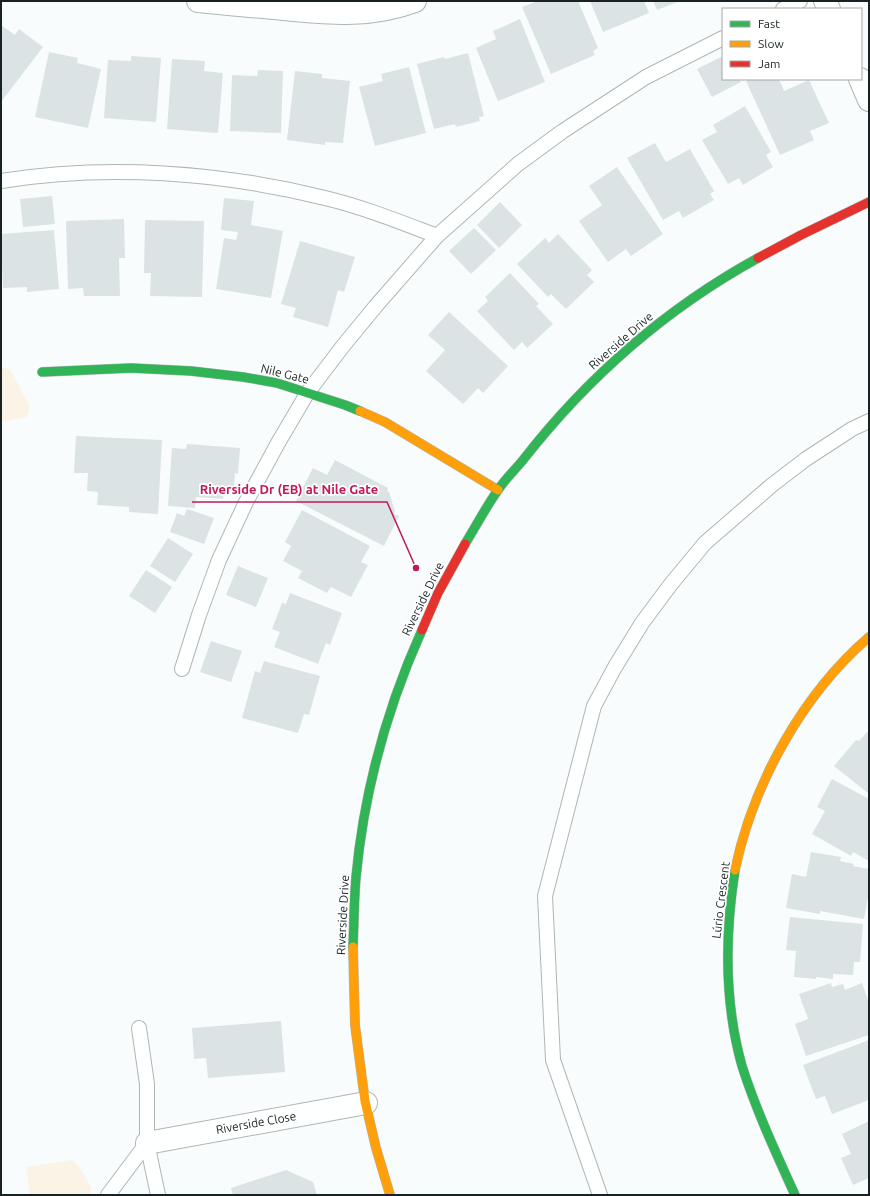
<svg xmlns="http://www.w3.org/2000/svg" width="870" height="1196" viewBox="0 0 870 1196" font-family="Ubuntu,sans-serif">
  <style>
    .green { fill: #fbf3e5 }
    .building { fill: #dce3e4 }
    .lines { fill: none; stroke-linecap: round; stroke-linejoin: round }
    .lane-casing { stroke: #afb6b7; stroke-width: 16 }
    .street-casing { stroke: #afb6b7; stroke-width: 24 }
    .fast-casing { stroke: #afb6b7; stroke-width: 10 }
    .slow-casing { stroke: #afb6b7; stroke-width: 10 }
    .jam-casing { stroke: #afb6b7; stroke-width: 10 }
    .lane { stroke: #feffff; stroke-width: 14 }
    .street { stroke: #feffff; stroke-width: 22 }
    .fast { stroke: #30b455; stroke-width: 9 }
    .slow { stroke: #ff9f0a; stroke-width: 9 }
    .jam { stroke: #e5322d; stroke-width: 9 }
    .labels { text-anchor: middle; stroke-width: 3.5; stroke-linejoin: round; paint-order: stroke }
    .street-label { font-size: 12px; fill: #182223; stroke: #fff }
    .leader { fill: none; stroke: #c2185b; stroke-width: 1.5 }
    .callout-dot { fill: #c2185b; stroke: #fff; stroke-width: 1.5 }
    .callout-label { font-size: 13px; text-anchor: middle; font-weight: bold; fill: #c2185b; stroke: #fff; stroke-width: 3.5; stroke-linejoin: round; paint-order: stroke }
  </style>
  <rect width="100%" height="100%" fill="#f8fcfc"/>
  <path class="green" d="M 1,366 L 11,371 L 30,407 L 27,417 L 1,422 Z
    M 72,1160 L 78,1165 L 92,1189 L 88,1195 L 63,1195 L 60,1193 L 57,1195 L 30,1195 L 26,1167 Z"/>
  <path class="building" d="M 538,1 L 578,1 L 598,48 L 593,51 L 595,55 L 551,74 L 522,7 Z
    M 590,1 L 644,1 L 649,13 L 603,32 Z
    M 653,1 L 680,1 L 657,10 Z
    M 520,19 L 545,82 L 498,101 L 476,48 L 496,39 L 493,31 Z
    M 1,25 L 15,35 L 19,29 L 43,47 L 1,102 Z
    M 49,52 L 78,58 L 77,63 L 101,69 L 88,128 L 35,117 Z
    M 468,53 L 484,116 L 479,117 L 480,121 L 456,127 L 455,124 L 434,129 L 417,64 L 444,57 L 445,59 Z
    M 131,56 L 161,58 L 156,122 L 104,118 L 108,60 L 131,61 Z
    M 723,56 L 723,79 L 739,79 L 741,82 L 712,97 L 697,69 Z
    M 172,59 L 205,61 L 204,71 L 223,73 L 218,133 L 167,129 Z
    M 409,67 L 426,133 L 375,146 L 359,87 L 383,81 L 381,74 Z
    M 258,70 L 283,71 L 281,133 L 230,131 L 232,75 L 257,76 Z
    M 295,71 L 322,74 L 322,78 L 350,81 L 343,143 L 325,142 L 325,145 L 287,140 Z
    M 750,79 L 779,79 L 784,91 L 809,80 L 829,123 L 810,131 L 814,140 L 780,155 L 746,81 Z
    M 745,106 L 771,152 L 766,155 L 773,167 L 743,185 L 739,178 L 728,184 L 702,140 L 717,132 L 713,125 Z
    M 655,143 L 666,162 L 690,149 L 714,191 L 710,194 L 714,200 L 683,218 L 679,211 L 663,220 L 627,158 Z
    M 617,167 L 663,234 L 631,256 L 626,249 L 608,262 L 579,221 L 602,205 L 589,186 Z
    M 52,196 L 55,224 L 23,227 L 20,199 Z
    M 224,198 L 254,201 L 251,225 L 283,231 L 271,298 L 216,289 L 224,238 L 236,240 L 238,232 L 221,230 Z
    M 500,202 L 522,225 L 499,248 L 477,225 Z
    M 124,219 L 125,258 L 119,258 L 120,296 L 84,296 L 83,288 L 68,289 L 66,221 Z
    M 145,220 L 204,221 L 202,297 L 150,296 L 151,273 L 144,273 Z
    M 474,228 L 496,250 L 471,274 L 449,251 Z
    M 54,230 L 59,289 L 27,292 L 27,287 L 3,288 L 1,234 Z
    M 558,234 L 592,270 L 587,275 L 594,282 L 566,309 L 551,294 L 548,297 L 517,264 L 545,238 L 549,243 Z
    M 300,241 L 355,257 L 344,292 L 338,290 L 328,327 L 293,317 L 296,308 L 281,304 Z
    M 510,273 L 539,304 L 536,306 L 553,324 L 527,348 L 522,342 L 514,350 L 477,311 L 488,301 L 485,297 Z
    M 449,312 L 508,366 L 483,393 L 478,388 L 463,404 L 426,371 L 445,350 L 428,335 Z
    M 76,436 L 162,440 L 158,514 L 129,512 L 129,507 L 97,505 L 98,492 L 87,491 L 88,473 L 74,473 Z
    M 187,444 L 240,448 L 238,474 L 235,473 L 234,486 L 224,486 L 223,499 L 196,497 L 195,508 L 168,506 L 172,448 L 186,449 Z
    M 335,460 L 388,488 L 387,491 L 389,492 L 395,512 L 394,514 L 399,516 L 384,546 L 296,501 L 313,468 L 327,475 Z
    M 187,509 L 214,518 L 204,544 L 170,532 L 177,513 L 184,516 Z
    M 302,510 L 370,546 L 361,562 L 368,565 L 351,597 L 331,587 L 327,593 L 298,578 L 302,571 L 283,561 L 291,546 L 285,542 Z
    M 168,538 L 193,554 L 175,582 L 150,566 Z
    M 238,566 L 268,578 L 256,607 L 226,595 Z
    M 146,570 L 172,587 L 155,613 L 129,596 Z
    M 290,593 L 342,613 L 330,645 L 326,643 L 318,664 L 274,647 L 280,632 L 272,629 L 282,603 L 286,604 Z
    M 211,641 L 242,651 L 231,682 L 200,672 Z
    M 264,661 L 320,676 L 309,715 L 304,714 L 298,733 L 242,718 L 255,671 L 260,673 Z
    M 869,730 L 869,794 L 834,766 L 856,740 L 859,741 Z
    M 832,779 L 869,799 L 869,861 L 853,852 L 851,856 L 812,834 L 825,811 L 817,807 Z
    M 811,852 L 841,857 L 840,861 L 854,864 L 853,866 L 869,869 L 869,892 L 864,919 L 820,911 L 820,914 L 786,908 L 792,874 L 806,877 Z
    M 790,917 L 863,924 L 860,962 L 854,962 L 853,975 L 833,974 L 833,979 L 816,977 L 816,979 L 794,977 L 796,951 L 786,950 Z
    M 831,983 L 832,987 L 843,984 L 845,990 L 862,983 L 869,1003 L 869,1035 L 806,1056 L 795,1024 L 808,1019 L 799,994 Z
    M 281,1021 L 285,1072 L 208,1078 L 206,1058 L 194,1059 L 192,1028 Z
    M 869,1040 L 869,1100 L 832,1114 L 825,1096 L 816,1099 L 803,1065 Z
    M 869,1121 L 869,1178 L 853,1185 L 841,1158 L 851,1154 L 842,1134 Z
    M 286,1170 L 313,1182 L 317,1195 L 233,1195 L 231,1188 Z"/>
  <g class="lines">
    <g class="lane-casing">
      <path id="lane" d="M 783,9 L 800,1
        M 1,181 C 108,164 220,172 325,198 C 363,207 400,222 437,236
        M 182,669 L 199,615 L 219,560 L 246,502 L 278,443 L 308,392 L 343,346 L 375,307 L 437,236 L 518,164 L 563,131 L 646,77 L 723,38
        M 139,1028 L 147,1084 L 147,1143 L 158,1195
        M 108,1195 L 147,1143
        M 600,1195 L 553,1060 L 545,896 L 594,706 L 615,667 L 642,623 L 671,584 L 705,543 L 772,485 L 806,459 L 852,429 L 869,421"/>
    </g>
    <g class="street-casing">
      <path id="street" d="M 198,1 C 226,4 254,6 283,9 C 329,13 370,18 415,1
        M 825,1 L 829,9
        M 860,79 L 869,100
        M 147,1143 L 366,1103"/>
    </g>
    <g class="fast-casing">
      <path id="fast" d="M 42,372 L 131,368 L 191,371 L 243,377 L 277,383 L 345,405 L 360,411
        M 465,544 C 476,526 486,507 498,490 C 505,479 515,470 523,460 C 587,378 667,308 758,258
        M 735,870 C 725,934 724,1002 742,1066 C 756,1110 776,1153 795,1195
        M 353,947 C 354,924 354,900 356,877 C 364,792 387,708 422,630"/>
    </g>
    <g class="slow-casing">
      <path id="slow" d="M 360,411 L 385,422 L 498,490
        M 735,870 C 753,784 802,695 869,637
        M 353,947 L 355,1025 L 365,1101 L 376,1148 L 390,1195"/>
    </g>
    <g class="jam-casing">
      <path id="jam" d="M 758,258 L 801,235 L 869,202
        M 422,630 L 438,593 L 465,544"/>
    </g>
    <use href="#lane" class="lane"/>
    <use href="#street" class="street"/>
    <use href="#fast" class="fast"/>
    <use href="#slow" class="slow"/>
    <use href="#jam" class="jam"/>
  </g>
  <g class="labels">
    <g class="street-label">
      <text transform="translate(621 341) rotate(-41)" y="4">Riverside Drive</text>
      <text transform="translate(285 374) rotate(14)" y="4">Nile Gate</text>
      <text transform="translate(423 599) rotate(-64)" y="4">Riverside Drive</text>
      <text transform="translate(721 900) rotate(-83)" y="4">Lúrio Crescent</text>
      <text transform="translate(343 915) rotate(-87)" y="4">Riverside Drive</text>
      <text transform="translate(256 1123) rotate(-10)" y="4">Riverside Close</text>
    </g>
  </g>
  <path class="leader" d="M416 568L387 502H192"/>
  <circle class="callout-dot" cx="416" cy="568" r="4"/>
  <g class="callout-label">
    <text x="289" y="494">Riverside Dr (EB) at Nile Gate</text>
  </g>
  <rect width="870" height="1196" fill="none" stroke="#182223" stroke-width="4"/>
  <rect x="722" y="8" width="140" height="72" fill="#ffffff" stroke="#a3a7a7"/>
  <rect x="730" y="21" width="20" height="6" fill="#30b455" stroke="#a3a7a7"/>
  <text x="758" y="28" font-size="12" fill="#182223">Fast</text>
  <rect x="730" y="41" width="20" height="6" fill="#ff9f0a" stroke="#a3a7a7"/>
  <text x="758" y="48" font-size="12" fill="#182223">Slow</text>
  <rect x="730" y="61" width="20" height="6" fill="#e5322d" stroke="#a3a7a7"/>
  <text x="758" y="68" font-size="12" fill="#182223">Jam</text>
</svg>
